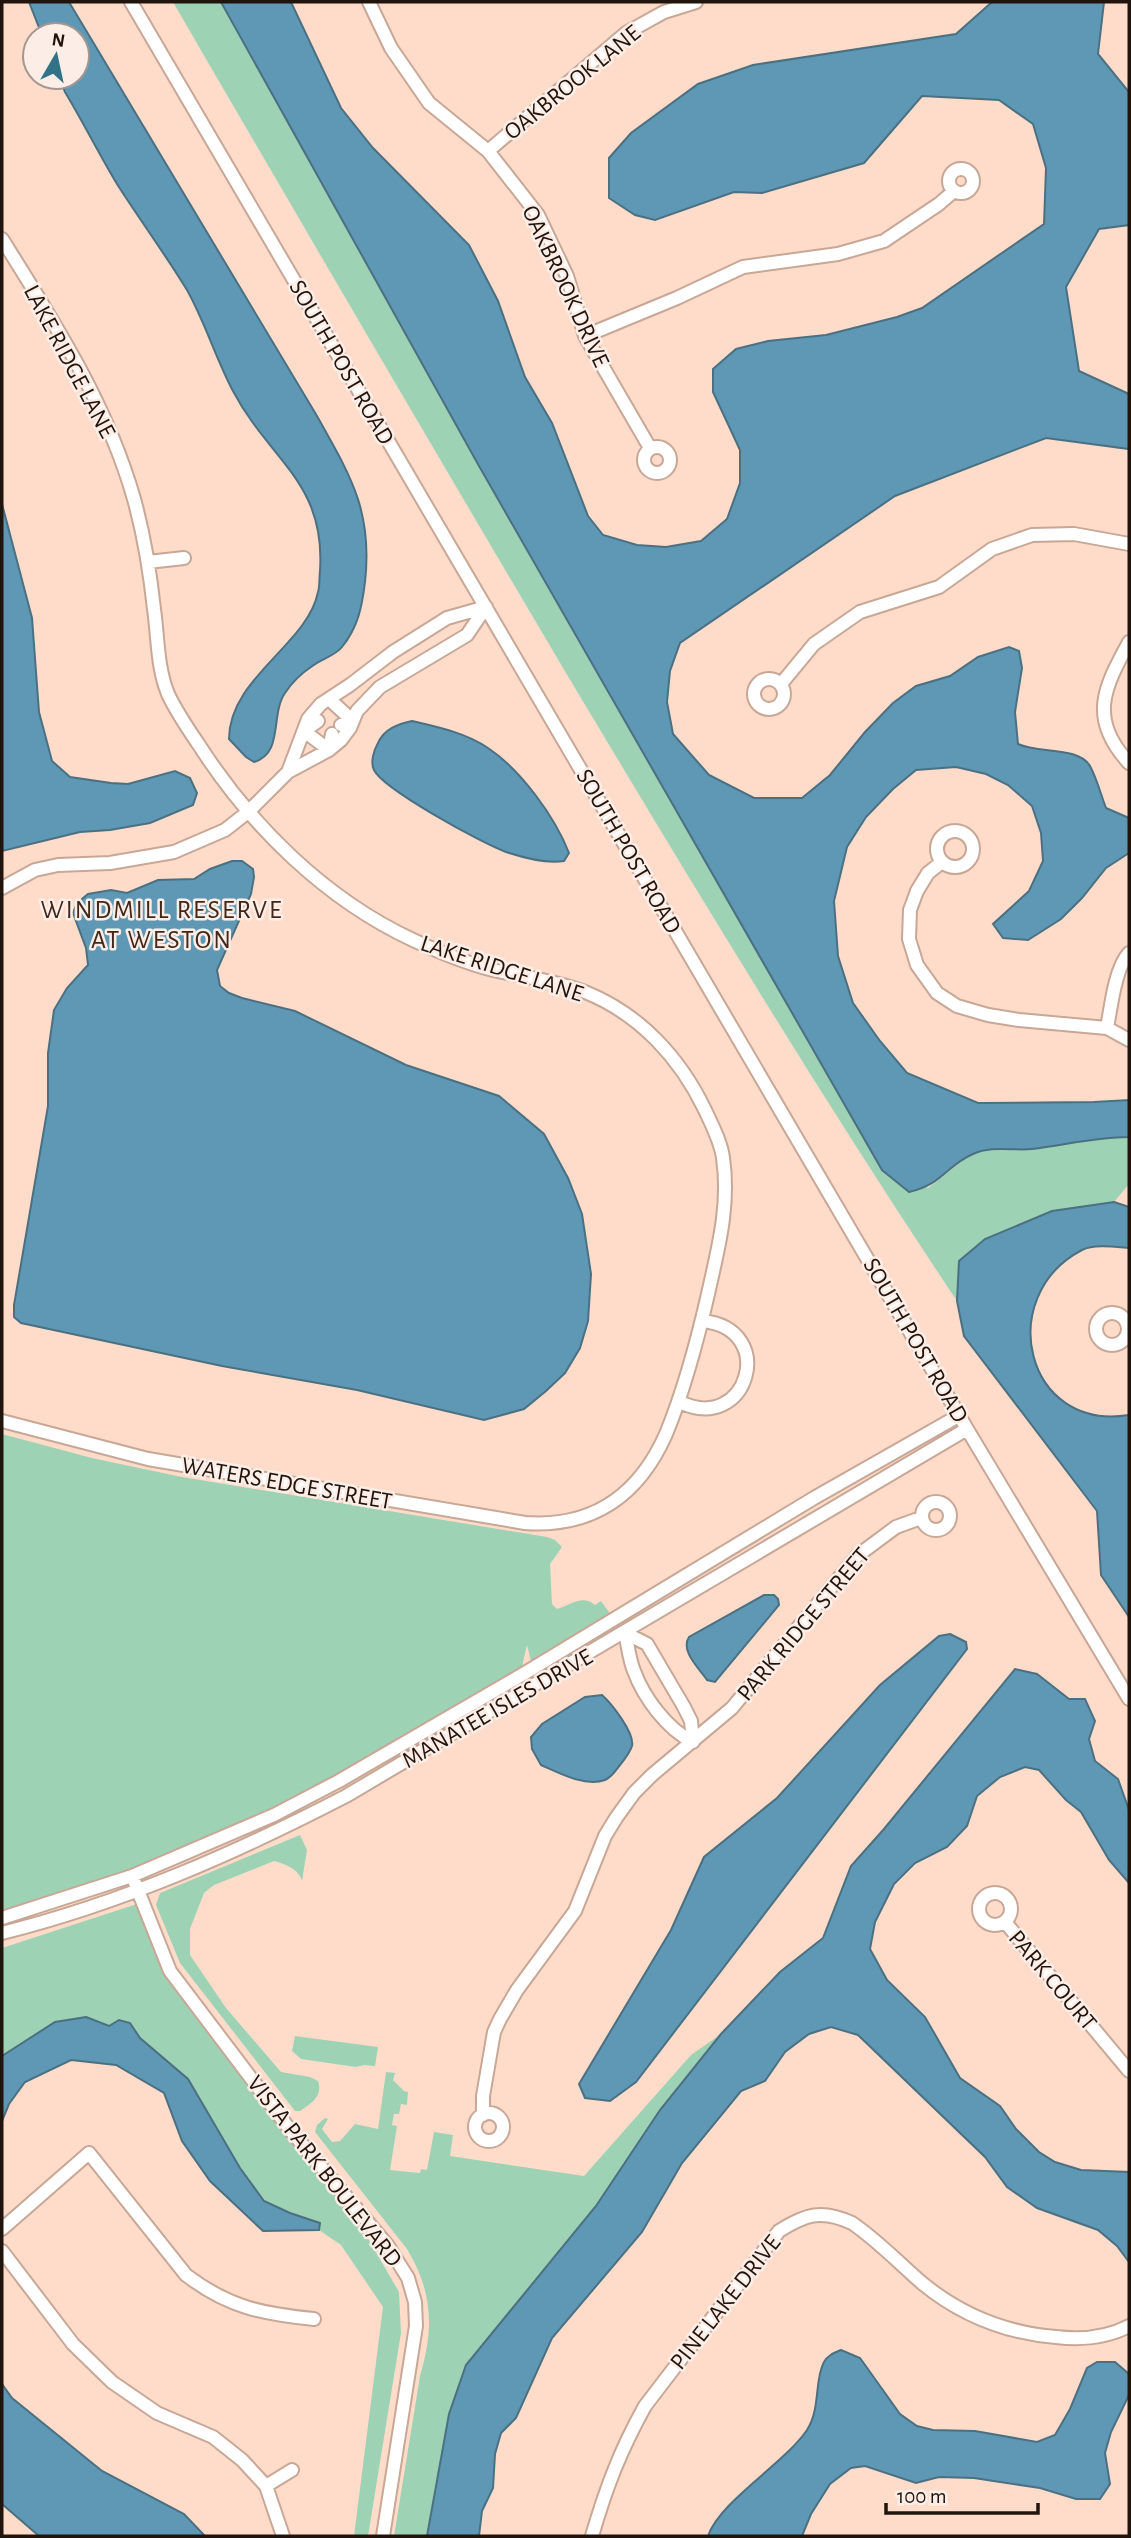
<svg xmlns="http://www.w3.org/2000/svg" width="1131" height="2538" viewBox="0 0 1131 2538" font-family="'Alegreya Sans',sans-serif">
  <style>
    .green { fill: #9ed2b5 }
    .water { fill: #5e98b4; stroke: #4b7082; stroke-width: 2 }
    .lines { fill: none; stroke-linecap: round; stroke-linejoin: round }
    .minor-casing { stroke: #c8a796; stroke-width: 16 }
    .minor { stroke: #fff; stroke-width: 12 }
    .labels { text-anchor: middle; stroke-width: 5; stroke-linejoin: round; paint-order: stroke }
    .street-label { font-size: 24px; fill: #20140d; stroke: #fceee7 }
    .neighbourhood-label { font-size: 26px; letter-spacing: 2px; fill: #412719; stroke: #fceee7 }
  </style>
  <rect width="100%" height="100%" fill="#ffdcca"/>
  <path class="green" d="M 173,2 L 221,2 L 479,466 L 882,1170 L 928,1188 L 971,1154 L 988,1149 L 1030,1149 L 1105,1137 L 1129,1137 L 1129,1184 L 1114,1202 L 1052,1211 L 959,1261 L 957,1301 C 820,1096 693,885 566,673 C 434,450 303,226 173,2 Z
    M 2,1434 L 92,1458 L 182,1477 L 547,1537 L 555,1540 L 562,1547 L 550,1564 L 552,1604 L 557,1609 C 571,1605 582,1594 595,1605 L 601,1601 L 614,1619 L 531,1661 L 527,1645 L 520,1675 L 339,1781 L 132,1876 L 2,1918 Z
    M 300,1835 L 307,1850 L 302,1881 C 299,1869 285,1864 274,1861 L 214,1885 L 204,1893 L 190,1929 L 190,1955 L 226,2008 L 281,2072 L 310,2077 L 318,2081 C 323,2096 312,2103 300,2111 L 295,2111 L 180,1963 L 156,1905 L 160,1893 Z
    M 143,1902 L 170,1971 L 337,2185 L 399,2292 L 401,2333 L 368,2536 L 354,2536 L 383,2307 L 341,2245 L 319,2230 L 319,2223 L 290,2213 L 264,2201 L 240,2168 L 188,2079 L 140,2038 L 130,2023 L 109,2026 L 86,2017 L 55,2022 L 2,2056 L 2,1948 Z
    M 721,2034 L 660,2110 L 596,2206 L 436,2481 L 427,2536 L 394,2536 L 420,2376 C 434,2329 433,2292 407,2249 L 315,2132 L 317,2125 L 325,2118 L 328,2119 L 322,2129 L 332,2142 L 340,2141 L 355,2124 L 378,2129 L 386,2072 L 395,2073 L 393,2080 L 404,2091 L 408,2092 L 407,2105 L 401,2104 L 399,2114 L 394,2114 L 392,2125 L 397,2126 L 390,2170 L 420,2173 L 421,2169 L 427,2170 L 434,2132 L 453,2135 L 450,2156 L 584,2176 L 691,2055 Z
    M 295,2036 L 378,2047 L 375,2066 L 364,2065 L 356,2067 L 301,2059 L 292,2051 Z"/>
  <path class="water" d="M 29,2 L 69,2 L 317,416 C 350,475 373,511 365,582 C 362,607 358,627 342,647 C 335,656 321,659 311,667 C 302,673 291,684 285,693 C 270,715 284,753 254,762 L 246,757 L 229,739 C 229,678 308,644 318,592 C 320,586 319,578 320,571 C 326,482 269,460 233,391 C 216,359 205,322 187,290 C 165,254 140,220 117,184 C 99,154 83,122 65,92 L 59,77 L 77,77 L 77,35 L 42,35 Z
    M 221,2 L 291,2 L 341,108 L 373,148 L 469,245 L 498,301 L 525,377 L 552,423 L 588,516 L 603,535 L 637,545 L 666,547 L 701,541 L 727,519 L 740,483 L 740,450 L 713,392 L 713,369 L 736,349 L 768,341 L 826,335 L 897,317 L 922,308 L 1044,224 L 1046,168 L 1033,124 L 999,100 L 922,96 L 864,163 L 762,193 L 734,192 L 655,220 L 635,215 L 609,198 L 609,158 L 631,133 L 698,84 L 753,65 L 956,34 L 992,2 L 1104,2 L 1098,54 L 1129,92 L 1129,225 L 1099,229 L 1066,287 L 1079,371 L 1129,394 L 1129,449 L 1046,438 L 895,496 L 680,643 L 670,671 L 667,702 L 673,734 L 709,775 L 754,798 L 802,798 L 830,775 L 865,732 L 893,703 L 916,686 L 950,676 L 978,657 L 1009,647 L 1019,651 L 1022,668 L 1015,712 L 1018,744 C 1039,754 1078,746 1090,766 C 1097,779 1101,795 1106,808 L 1129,818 L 1129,853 L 1106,868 L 1082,898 L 1061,919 L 1028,940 L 1003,938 L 993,924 L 1029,891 L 1043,861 L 1041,833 L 1032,806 L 1008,785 L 986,774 L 956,767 L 916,770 L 893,789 L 866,817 L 847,847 L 834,901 L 838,956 L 853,1003 L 880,1041 L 907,1073 L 978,1103 L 1094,1102 L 1129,1100 L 1129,1137 C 1096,1137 1065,1145 1032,1149 C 1012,1151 992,1145 973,1154 C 947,1165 942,1185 909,1192 L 882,1170 L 479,466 Z
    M 2,504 L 32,618 L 39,712 L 52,761 L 70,777 L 111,783 L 128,784 L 175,771 L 190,778 L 197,793 L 193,805 L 150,823 L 110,830 L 80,832 L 2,851 Z
    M 412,721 C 438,727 466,733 488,748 C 521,770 555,817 569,853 L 564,861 C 546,864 524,858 506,852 C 483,844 383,789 374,770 C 370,762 374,750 378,743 C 384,729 398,724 412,721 Z
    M 232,861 L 242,861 L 253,869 L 254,877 L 251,894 L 217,970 L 220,986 L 229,993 L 242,998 L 295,1011 L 406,1065 L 499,1096 L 544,1134 L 568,1178 L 582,1214 L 591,1274 L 588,1321 L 580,1348 L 565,1373 L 546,1391 L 524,1409 L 484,1420 L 357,1390 L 222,1366 L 21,1323 L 14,1317 L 14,1305 L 48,1106 L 48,1053 L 54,1010 L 67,988 L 88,965 L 86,948 L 73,913 L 77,903 L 88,894 L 111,890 L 127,893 L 158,880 L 194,879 L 210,869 Z
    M 1114,1202 L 1129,1207 L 1129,1248 C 1116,1247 1094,1244 1082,1250 C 994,1296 1025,1432 1129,1415 L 1129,1617 L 1101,1575 L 1097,1511 L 964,1336 L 957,1301 L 959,1261 L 985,1239 L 1052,1211 Z
    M 764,1595 L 774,1595 L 778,1599 L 779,1605 L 715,1682 L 707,1680 C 699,1668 680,1651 689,1637 Z
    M 950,1634 L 966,1642 L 967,1649 L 636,2082 L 610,2101 L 585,2098 L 579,2084 L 671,1930 L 704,1857 L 777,1798 L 880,1685 L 939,1636 Z
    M 1015,1669 L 1037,1674 L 1069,1699 L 1085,1699 L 1095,1721 L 1089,1739 L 1095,1761 L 1118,1779 L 1129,1810 L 1129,1883 L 1109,1860 L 1081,1812 L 1066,1800 L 1039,1770 L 1025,1767 L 1000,1777 L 977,1796 L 967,1826 L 947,1847 L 915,1863 L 894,1884 L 875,1922 L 870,1949 L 887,1980 L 925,2017 L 960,2078 L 1000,2106 L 1016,2129 L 1039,2152 L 1055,2162 L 1081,2170 L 1129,2172 L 1129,2262 L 1117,2246 L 1098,2230 L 1037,2208 L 1007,2187 L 985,2157 L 858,2035 L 831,2027 L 809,2034 L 785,2052 L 765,2081 L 741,2091 L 682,2163 L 642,2232 L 552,2338 L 516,2418 L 501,2433 L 495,2454 L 493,2488 L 482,2511 L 479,2536 L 427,2536 L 449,2414 L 466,2365 L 596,2206 L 660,2110 L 721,2034 L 780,1972 L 823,1938 L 851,1866 L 884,1829 Z
    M 602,1695 C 611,1703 635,1733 632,1746 C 630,1752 625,1759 620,1765 C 616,1770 612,1777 605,1780 C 585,1787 559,1773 541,1765 L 532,1749 L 531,1737 L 542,1724 L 585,1697 Z
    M 86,2017 L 109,2026 L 119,2020 L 130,2023 L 140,2038 L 188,2079 L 240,2168 L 264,2201 L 290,2213 L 320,2223 L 319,2230 L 263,2231 L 210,2181 L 182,2141 L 164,2093 L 116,2065 L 71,2060 L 25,2082 L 9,2104 L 2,2121 L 2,2056 L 55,2022 Z
    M 841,2350 L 860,2358 L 900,2414 L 917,2426 L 933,2430 L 975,2431 L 1037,2442 L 1055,2435 L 1070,2409 L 1087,2368 L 1097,2362 L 1115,2362 L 1129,2374 L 1129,2395 L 1111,2432 L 1105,2453 L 1110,2484 L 1100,2499 L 1076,2499 L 1040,2488 L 974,2478 L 939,2477 L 916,2483 L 865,2466 L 851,2468 L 830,2484 L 811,2514 L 802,2536 L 708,2536 C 720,2501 784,2464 807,2430 C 821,2408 814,2380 824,2362 C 828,2355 834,2353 841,2350 Z
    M 2,2384 L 12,2398 L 102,2471 L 184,2514 L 205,2536 L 39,2536 L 2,2504 Z"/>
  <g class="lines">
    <g class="minor-casing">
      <path id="minor" d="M 131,2 L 967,1429 L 1129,1699
        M 369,2 L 391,48 L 429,103 L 488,151 L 538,215 L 567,276 L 585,336 L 650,448
        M 488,151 L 626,33 L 664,12 L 696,2
        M949 181a12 12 0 1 1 24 0a12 12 0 1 1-24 0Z
        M 2,239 C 54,322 107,404 134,499 C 144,535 150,572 154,609 C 158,637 157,667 168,694 C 176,711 188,729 199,745 C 251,826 325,899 413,940 C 439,952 466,963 493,970 C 524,977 556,981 585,992 C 640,1014 680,1058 705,1110 C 712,1125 721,1142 723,1158 C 730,1205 718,1249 708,1294 C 697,1342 685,1388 666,1434 C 639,1495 593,1528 525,1523 L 148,1459 L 2,1421
        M 585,336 L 677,298 L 743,267 L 838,254 L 884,241 L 939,204 L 954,191
        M644 460a13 13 0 1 1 26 0a13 13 0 1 1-26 0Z
        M 148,562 L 184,558
        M 1129,642 C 1104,688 1088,718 1129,763
        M754 694a15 15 0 1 1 30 0a15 15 0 1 1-30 0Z
        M 781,684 L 814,644 L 860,612 L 939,587 L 992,549 L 1032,535 L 1074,534 L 1129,544
        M 329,699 L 353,721 L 341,725
        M 318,721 L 304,731 L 329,750 L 332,734
        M937 849a18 18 0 1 1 36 0a18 18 0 1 1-36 0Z
        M 942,862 L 928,873 L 917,891 L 910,910 L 909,939 L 917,965 L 937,993 L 957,1006 L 988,1015 L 1019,1020 L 1107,1028 L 1129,1040
        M 2,888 L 35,870 L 58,865 L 110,863 L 174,852 L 225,830 L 248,812 L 288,772 L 329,750 L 341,740 L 350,728 L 357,711 L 380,687 L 467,635 L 486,607 L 447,618 L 393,652 L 350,685 L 321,704 L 308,719 L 288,772
        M 1107,1028 C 1111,1007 1115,968 1129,953
        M1096 1329a16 16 0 1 1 32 0a16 16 0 1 1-32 0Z
        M 680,1402 C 748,1435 779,1328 702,1321
        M922 1516a14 14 0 1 1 28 0a14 14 0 1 1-28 0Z
        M 625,1633 L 647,1644 L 684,1707 L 691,1721 L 693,1742 C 667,1729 644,1698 634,1671 C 629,1659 628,1645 625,1633 Z
        M 135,1883 L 170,1971 L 291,2131 L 388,2246 L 408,2278 L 415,2302 L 416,2326 L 383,2536
        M979 1909a16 16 0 1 1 32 0a16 16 0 1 1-32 0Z
        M 2,1918 L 132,1876 L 274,1815 L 339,1781 L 525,1673 L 814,1498 L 960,1415
        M 1005,1922 L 1129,2071
        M 2,1933 C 122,1903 236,1853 346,1796 L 967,1429
        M475 2127a14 14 0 1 1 28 0a14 14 0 1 1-28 0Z
        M 483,2115 L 483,2096 L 494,2032 L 500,2019 L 517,1990 L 575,1911 L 605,1836 L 616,1818 L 634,1793 L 652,1775 L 732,1708 L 857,1556 L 896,1527 L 921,1518
        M 2,2229 L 89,2153 L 186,2275 C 228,2307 262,2314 314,2319
        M 2,2251 L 73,2344 L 112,2382 L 157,2413 L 213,2437 L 242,2460 L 266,2486 L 283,2536
        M 266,2486 L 292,2470
        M 592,2536 C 606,2488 620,2451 645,2406 L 779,2231 C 806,2214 822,2209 852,2223 C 877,2240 899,2263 922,2283 C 961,2315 1006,2333 1056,2337 C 1081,2340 1106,2338 1129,2326"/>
    </g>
    <use href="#minor" class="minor"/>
  </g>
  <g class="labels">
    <g class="street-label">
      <text transform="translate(572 82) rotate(-39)" y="8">OAKBROOK LANE</text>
      <text transform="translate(566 286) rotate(65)" y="8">OAKBROOK DRIVE</text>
      <text transform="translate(70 361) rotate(62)" y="8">LAKE RIDGE LANE</text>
      <text transform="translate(342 362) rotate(60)" y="8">SOUTH POST ROAD</text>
      <text transform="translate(629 851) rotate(60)" y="8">SOUTH POST ROAD</text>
      <text transform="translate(502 968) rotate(18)" y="8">LAKE RIDGE LANE</text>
      <text transform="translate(916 1340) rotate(60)" y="8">SOUTH POST ROAD</text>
      <text transform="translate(287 1483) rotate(10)" y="8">WATERS EDGE STREET</text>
      <text transform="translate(803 1624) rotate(-50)" y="8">PARK RIDGE STREET</text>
      <text transform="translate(497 1708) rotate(-30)" y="8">MANATEE ISLES DRIVE</text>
      <text transform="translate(1053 1980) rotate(50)" y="8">PARK COURT</text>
      <text transform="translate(325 2171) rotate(52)" y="8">VISTA PARK BOULEVARD</text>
      <text transform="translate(725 2302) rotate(-52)" y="8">PINE LAKE DRIVE</text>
    </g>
    <g class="neighbourhood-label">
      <text x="162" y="918">WINDMILL RESERVE<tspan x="162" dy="30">AT WESTON</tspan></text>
    </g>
  </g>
  <rect width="1131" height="2538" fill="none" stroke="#20140d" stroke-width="7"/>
  <g transform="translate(56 56) rotate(9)"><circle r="33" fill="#fceee7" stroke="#a49790" stroke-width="2"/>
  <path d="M0-5L12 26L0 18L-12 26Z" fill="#327286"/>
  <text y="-10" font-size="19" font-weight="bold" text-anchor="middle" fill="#20140d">N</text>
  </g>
  <path d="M886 2503v10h152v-10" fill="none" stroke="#20140d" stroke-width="3.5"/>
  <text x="897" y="2503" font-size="21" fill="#20140d" stroke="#fceee7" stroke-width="5" paint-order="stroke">100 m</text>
</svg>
